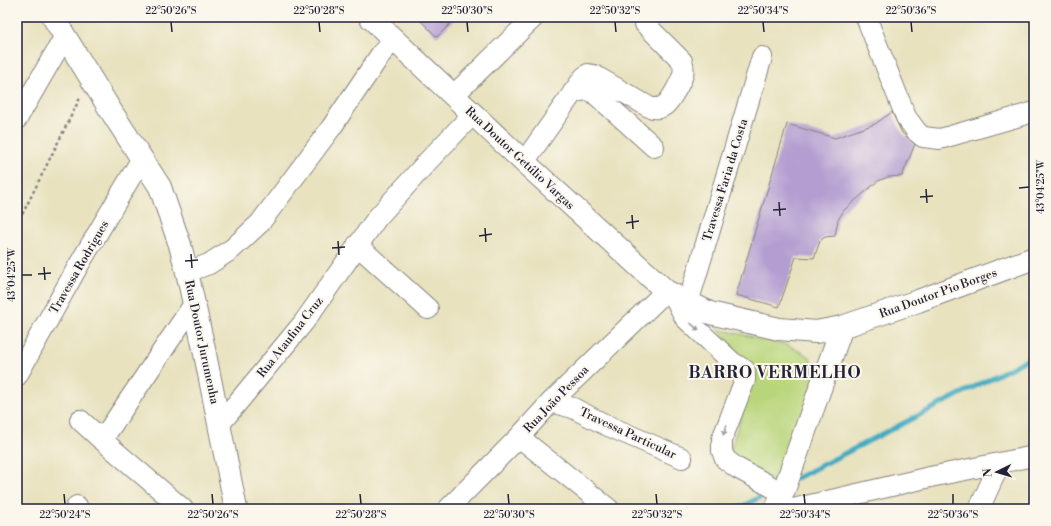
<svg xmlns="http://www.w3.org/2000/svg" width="1051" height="526" viewBox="0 0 1051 526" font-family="'Libre Bodoni',serif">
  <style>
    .green { fill: #b9d57c; stroke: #6e7c5c }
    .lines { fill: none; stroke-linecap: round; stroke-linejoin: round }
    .stream { stroke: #41abc1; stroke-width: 5 }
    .building { fill: #b39dd1 }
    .minor-casing { stroke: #85827d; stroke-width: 22 }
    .major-casing { stroke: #85827d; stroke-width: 24 }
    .path { stroke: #85827d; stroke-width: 2.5; stroke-dasharray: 3 3; stroke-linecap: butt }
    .minor { stroke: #fff; stroke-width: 20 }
    .major { stroke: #fff; stroke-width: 22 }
    .oneway { fill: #9c9ca7 }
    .ticks { fill: none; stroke: #22223b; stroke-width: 1.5 }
    .labels { text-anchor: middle; stroke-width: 4; stroke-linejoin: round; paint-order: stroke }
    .street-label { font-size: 12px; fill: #22223b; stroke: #fbf7ec }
    .district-label { font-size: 16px; font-weight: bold; letter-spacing: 1px; fill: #22223b; stroke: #fbf7ec }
    .neatline { fill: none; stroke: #22223b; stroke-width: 1.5 }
    .ticks-label { font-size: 10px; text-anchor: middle; fill: #22223b }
  </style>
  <rect width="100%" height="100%" fill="#fbf7ec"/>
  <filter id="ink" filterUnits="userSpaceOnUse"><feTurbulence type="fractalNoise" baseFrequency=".025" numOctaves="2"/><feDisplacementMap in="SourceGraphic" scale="8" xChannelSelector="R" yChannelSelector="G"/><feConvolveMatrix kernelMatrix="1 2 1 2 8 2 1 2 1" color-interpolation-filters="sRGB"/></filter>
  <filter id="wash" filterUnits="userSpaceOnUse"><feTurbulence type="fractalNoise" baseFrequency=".012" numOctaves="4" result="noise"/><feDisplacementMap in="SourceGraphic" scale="16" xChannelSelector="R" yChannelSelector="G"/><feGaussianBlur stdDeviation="0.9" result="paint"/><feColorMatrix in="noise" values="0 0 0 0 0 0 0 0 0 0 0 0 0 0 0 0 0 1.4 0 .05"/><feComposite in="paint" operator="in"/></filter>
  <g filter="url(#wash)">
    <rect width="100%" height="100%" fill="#e8e2bf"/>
    <path class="green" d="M 718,329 L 788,345 L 810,357 L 815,376 L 813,397 L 775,481 L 728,458 L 755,373 Z"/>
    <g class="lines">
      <path class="stream" d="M 795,479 L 1034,356
        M 737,509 L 770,492"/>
    </g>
    <g id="blocks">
      <path class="building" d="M 417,17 L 457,17 L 437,37 Z
        M 892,112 L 902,133 L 915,144 L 902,176 L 888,177 L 878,181 L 844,210 L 838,220 L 835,236 L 825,237 L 820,241 L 814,258 L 796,257 L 779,307 L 736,295 L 787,124 L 835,138 L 875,124 Z"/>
    </g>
  </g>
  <g filter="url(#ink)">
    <use href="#blocks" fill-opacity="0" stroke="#85827d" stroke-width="1"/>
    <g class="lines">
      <g class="minor-casing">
        <path id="minor" d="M 866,17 L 906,117 L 917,132 L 923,137 L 940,139 L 1034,112
          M 573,92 L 587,90 L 593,92 L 654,147
          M 454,95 L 534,17
          M 17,119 L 65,36
          M 524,162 L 584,77 L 588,74 L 594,75 L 649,107 C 665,112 670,100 677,88 C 682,78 686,72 682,61 L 645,24
          M 357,245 L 428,309
          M 187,272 L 209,264 L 232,249 L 260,223 L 331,128 L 381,54 L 394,40
          M 674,296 L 685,318 L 732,362 L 745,370 L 745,380 L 741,390 L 722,439 L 722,451 L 725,459 L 737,468 L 783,493
          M 688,303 L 762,57
          M 17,376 L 77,268 L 142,158
          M 551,402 L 573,408 L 606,425 L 682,458
          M 80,420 L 102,440 L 183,509
          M 219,425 L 304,322 L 377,218 L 428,161 L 473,114
          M 519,437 L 609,509
          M 102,440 L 194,304
          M 76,509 L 77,506
          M 448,509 L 519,437 L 551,402 L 666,291
          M 793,509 L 930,477 L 1034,456
          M 979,509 L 1000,463"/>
      </g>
      <g class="major-casing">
        <path id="major" d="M 53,17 L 111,111 L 160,187 L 180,245 L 187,272 L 204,349 L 236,509
          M 370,17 L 524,162 L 666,291 L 710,313 L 779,329 L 816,332 L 842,327 L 918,301 L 1034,258
          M 776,509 L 784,490 L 842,327"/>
      </g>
      <path class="path" d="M 17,225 L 80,98"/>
      <use href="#minor" class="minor"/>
      <use href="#major" class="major"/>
    </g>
    <defs><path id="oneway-solid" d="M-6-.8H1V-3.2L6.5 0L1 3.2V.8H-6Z"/></defs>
    <g class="oneway">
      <use href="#oneway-solid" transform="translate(695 327) rotate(41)"/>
      <use href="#oneway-solid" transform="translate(725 430) rotate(111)"/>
    </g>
  </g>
  <path class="ticks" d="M 171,22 L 172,32M 319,22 L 320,32M 467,22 L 468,32M 615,22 L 616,32M 763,22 L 764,32M 911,22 L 912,32M 1019,188 L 1029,187M 926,189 L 927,203M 920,197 L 933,196M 779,202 L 780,216M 773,210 L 786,209M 632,215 L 633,229M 626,223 L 639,221M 485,228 L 486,242M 479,236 L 492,234M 338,241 L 339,255M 332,248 L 345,247M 191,254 L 192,268M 185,261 L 198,260M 44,267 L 45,280M 38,274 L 51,273M 22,275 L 32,275M 64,494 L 65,504M 212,494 L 213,504M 360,494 L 361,504M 508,494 L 509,504M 656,494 L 657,504M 804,494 L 805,504M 953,494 L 953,504"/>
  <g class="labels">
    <g class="street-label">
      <text transform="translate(520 158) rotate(43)" y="4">Rua Doutor Getúlio Vargas</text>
      <text transform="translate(725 180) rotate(-73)" y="4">Travessa Faria da Costa</text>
      <text transform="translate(79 267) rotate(-60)" y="4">Travessa Rodrigues</text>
      <text transform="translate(938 293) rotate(-20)" y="4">Rua Doutor Pio Borges</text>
      <text transform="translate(290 337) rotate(-52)" y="4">Rua Ataufina Cruz</text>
      <text transform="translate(202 342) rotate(78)" y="4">Rua Doutor Jurumenha</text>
      <text transform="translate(556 399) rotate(-46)" y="4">Rua João Pessoa</text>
      <text transform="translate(628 433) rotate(25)" y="4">Travessa Particular</text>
    </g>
    <g class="district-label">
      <text x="775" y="378">BARRO VERMELHO</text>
    </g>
  </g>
  <rect width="1051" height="526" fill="none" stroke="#fbf7ec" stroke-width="44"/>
  <g transform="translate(997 472) rotate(265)" stroke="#fbf7ec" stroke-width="3" paint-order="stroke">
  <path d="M0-3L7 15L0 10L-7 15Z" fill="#22223b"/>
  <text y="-6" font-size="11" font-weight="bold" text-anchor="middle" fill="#22223b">N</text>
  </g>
  <rect x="22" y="22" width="1007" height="482" class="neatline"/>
  <g class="ticks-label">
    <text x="171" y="14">22°50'26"S</text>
    <text x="319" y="14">22°50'28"S</text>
    <text x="467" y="14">22°50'30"S</text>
    <text x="615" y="14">22°50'32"S</text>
    <text x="763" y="14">22°50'34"S</text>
    <text x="911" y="14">22°50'36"S</text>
    <text transform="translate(1040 187) rotate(-90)" y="4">43°04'25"W</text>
    <text transform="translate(11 275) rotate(-90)" y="4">43°04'25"W</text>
    <text x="65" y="518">22°50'24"S</text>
    <text x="213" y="518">22°50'26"S</text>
    <text x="361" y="518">22°50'28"S</text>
    <text x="509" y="518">22°50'30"S</text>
    <text x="657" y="518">22°50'32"S</text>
    <text x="805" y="518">22°50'34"S</text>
    <text x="953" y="518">22°50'36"S</text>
  </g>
</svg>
